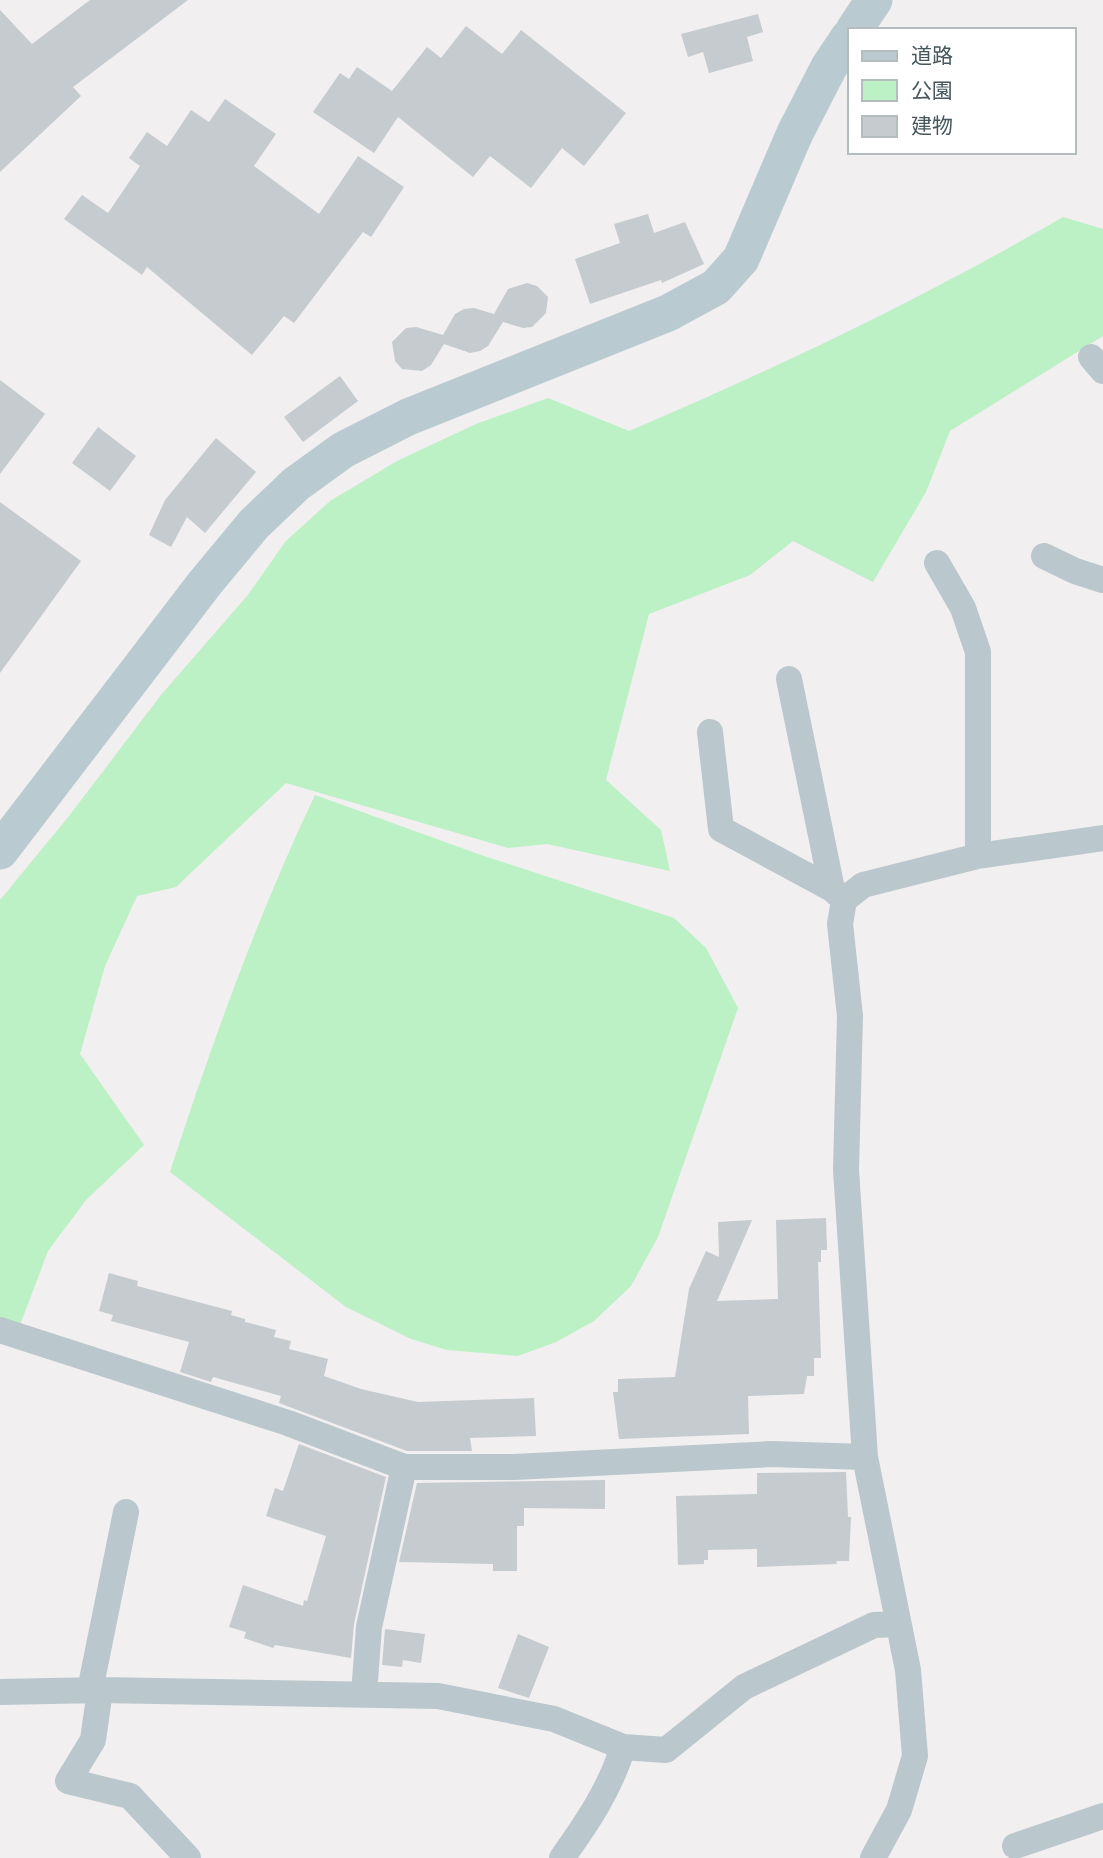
<svg xmlns="http://www.w3.org/2000/svg" width="1103" height="1858" viewBox="0 0 1103 1858" font-family="Roboto,'Noto Sans JP',sans-serif">
  <style>
    .green { fill: #bcf0c5 }
    .building { fill: #c5cbce }
    .lines { fill: none; stroke-linecap: round; stroke-linejoin: round }
    .street { stroke: #bac7cc; stroke-width: 26 }
    .secondary { stroke: #bacad1; stroke-width: 37 }
  </style>
  <rect width="100%" height="100%" fill="#f1efef"/>
  <path class="green" d="M 1063,217 L 1103,229 L 1103,336 L 950,431 L 926,492 L 873,582 L 793,541 L 750,575 L 649,614 L 606,780 L 661,830 L 670,871 L 547,844 L 508,848 L 286,783 L 176,887 L 137,896 L 105,966 L 80,1054 L 144,1145 L 86,1200 L 48,1251 L 20,1325 L 0,1317 L 0,900 L 69,816 L 161,695 L 247,596 L 286,541 L 330,501 L 397,461 L 476,424 L 548,398 L 629,431 C 777,368 924,298 1063,217 Z
    M 315,795 L 481,855 L 674,918 L 706,948 L 738,1008 L 658,1237 L 631,1286 L 594,1321 L 556,1342 L 518,1356 L 447,1350 L 411,1339 L 346,1307 L 170,1172 C 212,1043 257,917 315,795 Z"/>
  <path class="building" d="M 90,0 L 188,0 L 73,87 L 81,96 L 0,172 L 0,10 L 32,44 Z
    M 758,14 L 763,32 L 747,37 L 753,61 L 709,73 L 703,52 L 688,57 L 681,34 Z
    M 466,26 L 502,54 L 521,30 L 626,113 L 584,166 L 562,148 L 531,188 L 490,156 L 473,177 L 398,117 L 374,153 L 313,112 L 340,73 L 349,79 L 357,67 L 392,91 L 427,47 L 441,58 Z
    M 225,99 L 276,134 L 254,166 L 319,214 L 358,156 L 404,187 L 371,237 L 363,232 L 294,323 L 284,316 L 252,355 L 147,267 L 142,275 L 64,219 L 82,195 L 108,213 L 140,166 L 129,158 L 147,132 L 167,146 L 191,110 L 209,122 Z
    M 648,214 L 654,233 L 685,222 L 704,264 L 662,283 L 661,280 L 590,304 L 575,259 L 620,243 L 614,224 Z
    M 527,283 L 537,286 L 548,297 L 546,313 L 532,327 L 523,328 L 503,322 L 488,346 L 480,351 L 470,353 L 444,344 L 431,365 L 422,371 L 402,369 L 395,361 L 392,342 L 406,328 L 416,327 L 443,335 L 455,314 L 464,309 L 474,308 L 494,314 L 508,289 Z
    M 340,376 L 358,401 L 303,442 L 284,417 Z
    M 0,380 L 45,414 L 0,474 Z
    M 98,427 L 136,456 L 110,491 L 72,463 Z
    M 216,438 L 256,472 L 205,533 L 187,517 L 171,547 L 149,535 L 165,500 Z
    M 0,502 L 81,561 L 0,673 Z
    M 826,1218 L 827,1250 L 821,1250 L 821,1262 L 818,1262 L 821,1358 L 814,1358 L 814,1376 L 807,1376 L 804,1394 L 748,1396 L 749,1434 L 619,1439 L 613,1392 L 618,1392 L 618,1379 L 675,1377 L 689,1289 L 706,1251 L 719,1257 L 718,1222 L 752,1220 L 717,1301 L 778,1299 L 776,1220 Z
    M 109,1273 L 138,1281 L 137,1286 L 232,1311 L 231,1315 L 245,1319 L 245,1322 L 276,1330 L 274,1337 L 291,1341 L 289,1349 L 328,1359 L 324,1376 L 361,1389 L 418,1402 L 534,1398 L 536,1436 L 470,1438 L 472,1451 L 407,1451 L 279,1403 L 281,1396 L 213,1377 L 211,1382 L 180,1372 L 189,1342 L 111,1321 L 113,1315 L 99,1311 Z
    M 299,1444 L 386,1477 L 354,1624 L 351,1658 L 275,1645 L 273,1648 L 244,1638 L 246,1632 L 229,1627 L 243,1585 L 303,1606 L 304,1600 L 307,1601 L 326,1536 L 266,1516 L 275,1488 L 283,1491 Z
    M 846,1472 L 848,1517 L 851,1517 L 849,1561 L 836,1561 L 837,1564 L 757,1567 L 757,1549 L 708,1550 L 708,1560 L 704,1560 L 704,1564 L 678,1565 L 676,1496 L 757,1494 L 757,1473 Z
    M 605,1480 L 605,1509 L 524,1508 L 524,1526 L 517,1526 L 517,1571 L 493,1571 L 493,1564 L 399,1562 L 417,1483 Z
    M 385,1629 L 425,1634 L 421,1663 L 403,1660 L 402,1667 L 382,1665 Z
    M 518,1634 L 549,1647 L 529,1698 L 498,1688 Z"/>
  <g class="lines">
    <path class="street" d="M 1091,357 L 1103,371
      M 1044,556 L 1075,571 L 1103,580
      M 937,563 L 963,608 L 978,652 L 978,856
      M 789,679 L 832,889 L 844,900
      M 710,732 L 721,829 L 832,889
      M 0,1330 L 288,1423 L 404,1467
      M 90,1690 L 126,1512
      M 100,1690 L 93,1740 L 68,1781 L 130,1796 L 188,1858
      M 0,1692 L 100,1690 L 438,1696 L 554,1719 L 623,1747 L 666,1750 L 744,1687 L 874,1625 L 897,1624
      M 364,1694 L 369,1627 L 404,1467 L 514,1467 L 772,1454 L 865,1457
      M 1015,1846 L 1103,1816
      M 562,1858 C 587,1823 610,1789 623,1747
      M 873,1858 L 899,1810 L 915,1756 L 908,1670 L 865,1457 L 846,1170 L 850,1016 L 840,924 L 844,900 L 863,885 L 978,856 L 1103,838"/>
    <path class="secondary" d="M 854,30 L 874,0
      M 0,851 L 205,583 L 254,524 L 296,484 L 343,450 L 408,417 L 668,313 L 716,287 L 741,259 L 795,133 L 829,67 L 849,37"/>
  </g>
  <rect x="848" y="28" width="228" height="126" fill="#ffffff" stroke="#b5bcbe" stroke-width="2"/>
  <rect x="862" y="51" width="35" height="10" fill="#bacad1" stroke="#b5bcbe" stroke-width="2"/>
  <text x="911" y="63" font-size="21" fill="#46575d">道路</text>
  <rect x="862" y="80" width="35" height="21" fill="#bcf0c5" stroke="#b5bcbe" stroke-width="2"/>
  <text x="911" y="98" font-size="21" fill="#46575d">公園</text>
  <rect x="862" y="116" width="35" height="21" fill="#c5cbce" stroke="#b5bcbe" stroke-width="2"/>
  <text x="911" y="133" font-size="21" fill="#46575d">建物</text>
</svg>
